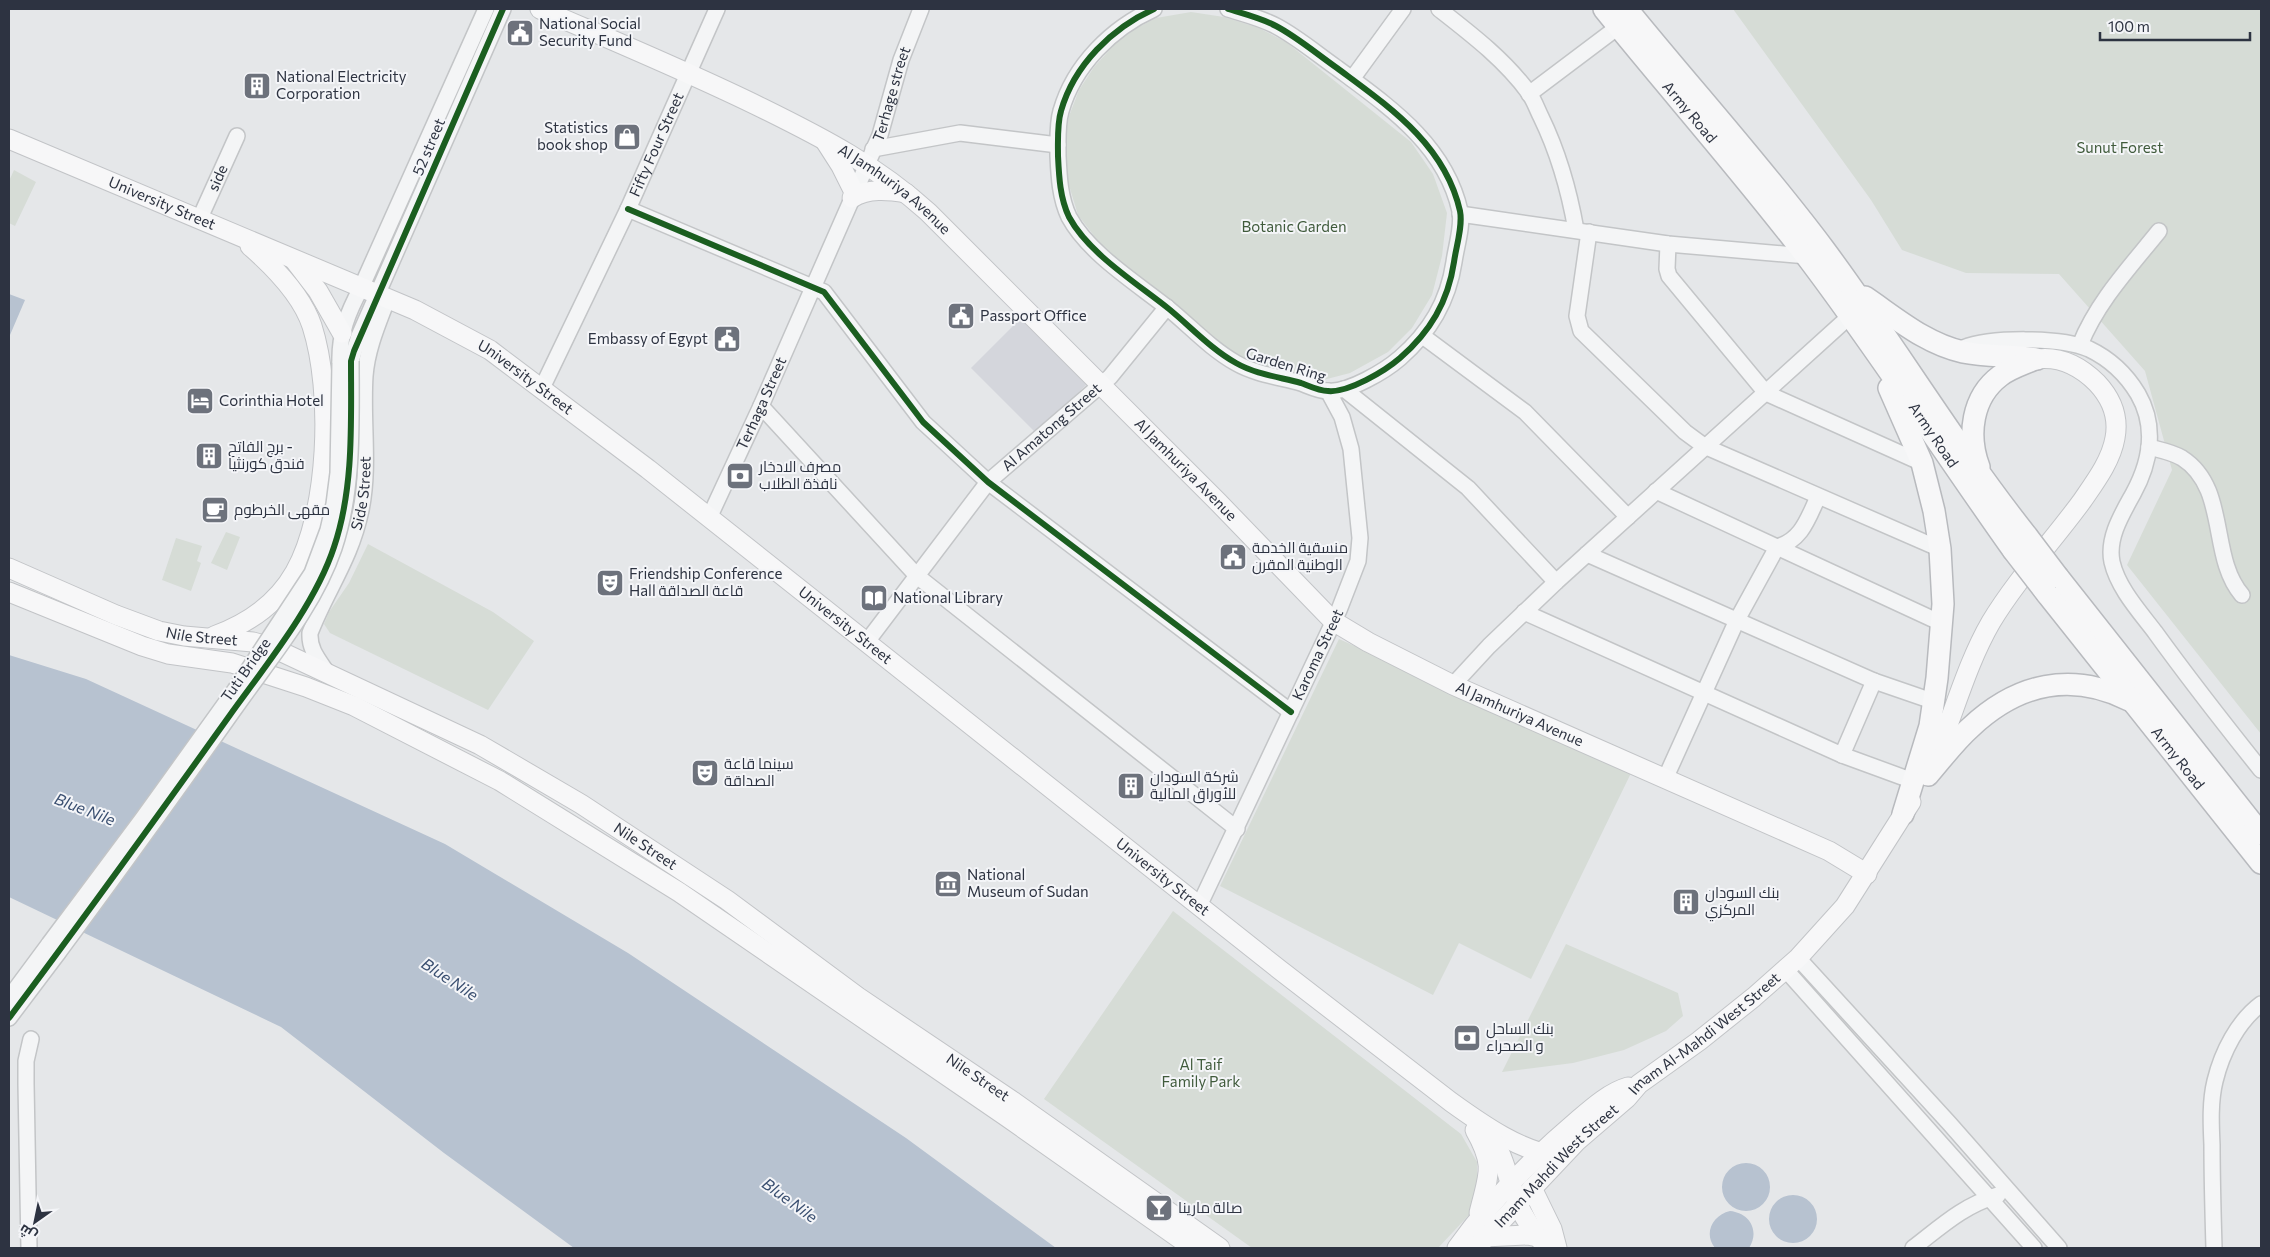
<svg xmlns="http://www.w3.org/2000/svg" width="2270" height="1257" viewBox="0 0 2270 1257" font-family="Commissioner,Cairo,sans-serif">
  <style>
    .built { fill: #d4d6dc }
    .green { fill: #d6dcd6 }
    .water { fill: #b7c2d0 }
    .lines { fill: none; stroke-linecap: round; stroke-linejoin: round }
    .minor-casing { stroke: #c3c5c7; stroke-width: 18 }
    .major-casing { stroke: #c2c4c7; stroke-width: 21 }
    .highway-casing { stroke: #b8babe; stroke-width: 24 }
    .minor { stroke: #f4f5f6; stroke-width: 15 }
    .major { stroke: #f7f7f8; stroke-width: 19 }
    .highway { stroke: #f7f7f8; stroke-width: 21 }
    .minor-bridge-casing { stroke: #c3c5c7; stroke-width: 18; stroke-linecap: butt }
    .highway-bridge-casing { stroke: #b8babe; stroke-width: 24; stroke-linecap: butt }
    .minor-bridge { stroke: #f4f5f6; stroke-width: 15 }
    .highway-bridge { stroke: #f7f7f8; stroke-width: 21 }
    .cycleway-casing { stroke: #f4f5f8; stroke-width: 9 }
    .cycleway { stroke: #1b5e20; stroke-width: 6 }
    .labels { text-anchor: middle; stroke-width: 4; stroke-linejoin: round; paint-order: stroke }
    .poi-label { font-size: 15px; fill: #2d3341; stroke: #f4f5f8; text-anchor: start }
    .street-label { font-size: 15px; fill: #2d3341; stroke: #f4f5f8 }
    .park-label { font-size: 15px; fill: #405b3c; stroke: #f4f5f8 }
    .water-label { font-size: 16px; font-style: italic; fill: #3b5071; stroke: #f4f5f8 }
  </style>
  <rect width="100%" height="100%" fill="#e5e7e9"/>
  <path class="built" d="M 1021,318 L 1087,384 L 1037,434 L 971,368 Z"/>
  <path class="green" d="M 1733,9 L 2261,9 L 2261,734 L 2127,565 L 2172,470 L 2145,371 L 2059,274 L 1966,273 L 1902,250 L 1871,200 Z
    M 1191,12 L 1224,17 L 1259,28 L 1286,42 L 1411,142 L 1433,174 L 1447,213 L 1442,256 L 1432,295 L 1412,328 L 1388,352 L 1350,373 L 1323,380 L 1286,374 L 1249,362 L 1225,349 L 1101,245 L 1078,215 L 1068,182 L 1062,149 L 1069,116 L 1079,90 L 1094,67 L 1115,44 L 1135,29 L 1156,18 Z
    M 14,170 L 36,182 L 15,226 L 9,223 L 9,181 Z
    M 226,532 L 240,537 L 227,570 L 211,563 Z
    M 176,538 L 202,546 L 197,561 L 201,563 L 191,591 L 162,580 Z
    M 368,544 L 493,612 L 534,641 L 488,710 L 330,633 L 324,624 L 329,612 L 349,583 Z
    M 1339,639 L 1632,771 L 1531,979 L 1459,943 L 1433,995 L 1220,886 Z
    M 1173,911 L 1461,1134 L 1477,1162 L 1477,1191 L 1469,1215 L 1438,1248 L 1252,1248 L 1044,1099 Z
    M 1566,944 L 1678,993 L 1683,1016 L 1666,1031 L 1624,1050 L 1573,1063 L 1502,1072 Z"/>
  <path class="water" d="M 9,294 L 25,300 L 10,335 L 9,335 Z
    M 9,655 L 86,679 L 445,844 L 628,953 L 906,1138 L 1056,1248 L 574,1248 L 444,1153 L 281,1027 L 9,897 Z
    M1722 1187a24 24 0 1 1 48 0a24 24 0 1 1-48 0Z
    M1769 1219a24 24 0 1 1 48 0a24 24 0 1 1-48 0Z
    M 1730,1211 C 1750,1213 1760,1231 1749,1248 L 1715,1248 C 1703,1233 1713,1215 1730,1211 Z"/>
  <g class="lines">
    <g class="minor-casing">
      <g id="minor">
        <path d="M 1154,9 C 1112,28 1074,65 1061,111 C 1057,124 1058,142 1058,156 C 1059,177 1060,198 1069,217 C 1089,254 1138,284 1169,309 C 1191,327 1211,349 1236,363 C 1255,374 1279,377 1301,383 C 1309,386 1319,391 1328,391 C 1348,393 1385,371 1400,358 C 1430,332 1448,302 1454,262 C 1456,247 1463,226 1460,211 C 1445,144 1388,106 1337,68 C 1317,54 1297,37 1276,26 C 1261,18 1244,14 1228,9"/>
        <path d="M 1439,9 C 1471,34 1505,60 1529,93 C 1534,100 1537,109 1541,117 C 1559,154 1569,190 1576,230"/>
        <path d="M 1352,79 L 1403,9"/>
        <path d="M 1529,94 L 1618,27"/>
        <path d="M 873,149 L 960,133 L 1058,145"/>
        <path d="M 628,209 L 824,292 L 923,422 L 988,482 L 1291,712"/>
        <path d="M 1460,214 L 1668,244 L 1807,256"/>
        <path id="s1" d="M 199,220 L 237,136"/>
        <path d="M 1589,232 L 1577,316 L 1581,331 L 1685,432 L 1704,446 L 1940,549"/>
        <path d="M 1668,244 L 1667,269 L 1669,276 L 1766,393 L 1922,463"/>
        <path d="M 1424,337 L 1525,412 L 1628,517"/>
        <path d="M 2080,345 C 2097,302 2130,267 2159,231"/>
        <path d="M 1962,351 L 1963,348 C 1990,337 2061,337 2089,349 C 2110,359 2126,374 2138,394 C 2157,427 2150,463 2133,494 C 2122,514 2107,538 2112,562 C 2118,588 2139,611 2155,632 C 2189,679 2225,725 2261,770"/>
        <path d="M 351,361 L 359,336 L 503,9"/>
        <path d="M 340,363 C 339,334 348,312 361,288 L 486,9"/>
        <path id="s2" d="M 542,388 L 628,209 L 717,9"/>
        <path d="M 1344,389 L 1468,488 L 1556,582"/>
        <path d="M 761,406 L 917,576 L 1237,829"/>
        <path d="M 2149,447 C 2160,450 2172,452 2182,458 C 2229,488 2209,557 2242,595"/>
        <path d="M 1656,491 L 1941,623"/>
        <path id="s3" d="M 709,518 L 761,406 L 880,135 L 901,60 L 921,9"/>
        <path d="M 1587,554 L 1874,681 L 1935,702"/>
        <path d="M 1524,612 L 1842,755 L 1913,781"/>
        <path id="s4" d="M 866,643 L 988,482 L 1110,377 L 1167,307"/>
        <path id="s5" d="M 328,674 C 319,660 309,650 310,633 C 327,589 351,559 361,510 C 370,466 362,421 365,376 C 367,349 378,324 387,300"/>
        <path d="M 1453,685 L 1489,646 L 1556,582 L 1850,316"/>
        <path d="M 1842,755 L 1874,681"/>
        <path d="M 1665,779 L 1737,620 L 1777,547 C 1802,540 1808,518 1818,497"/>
        <path id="s6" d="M 1199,906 L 1339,610 L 1358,561 L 1360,538 L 1351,449 L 1342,417 L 1328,391"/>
        <path d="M 1798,958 L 1949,1123 L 2059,1248"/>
        <path d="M 1785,969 L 2034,1248"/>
        <path d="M 9,998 L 49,944"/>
        <path d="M 9,1018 L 58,953"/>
        <path d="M 29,1248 L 26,1084 L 26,1061 L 31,1039"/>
        <path d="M 1913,1248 C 1943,1225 1961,1207 1998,1195"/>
        <path d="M 2214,1248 C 2213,1214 2212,1180 2212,1145 C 2211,1124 2210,1101 2215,1081 C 2222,1052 2238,1021 2261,1004"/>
      </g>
    </g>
    <g class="major-casing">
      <g id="major">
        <path id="s7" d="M 540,9 C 614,41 689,72 762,108 C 823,138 877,166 928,212 L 1218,502 L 1333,621 L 1368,642 L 1453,685 L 1829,851 L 1867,874"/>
        <path id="s8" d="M 9,139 L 415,310 L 490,350 L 648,469 L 1280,970 L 1451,1102 C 1483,1125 1521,1152 1561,1157"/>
        <path d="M 825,141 L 841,166 L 854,192"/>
        <path d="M 852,198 C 868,188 888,190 906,193"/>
        <path d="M 295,261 L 318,291 L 342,333"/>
        <path id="s9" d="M 9,568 L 116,615 L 159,631 L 184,636 L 253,642 L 271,647 L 480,745 L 581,804 L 727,900 L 858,997 L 1014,1102 L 1220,1248"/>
        <path d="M 9,592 L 142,646 L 168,654 L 232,663 L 306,687 L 354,706 L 500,781 L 679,892 L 1007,1117 L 1193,1248"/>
        <path d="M 214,636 C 247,624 277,604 295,572 C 329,511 333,392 312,326 C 302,295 274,267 250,246"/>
        <path d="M 1932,765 C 1953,718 1965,667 1991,622 C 2017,579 2052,542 2082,501 C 2095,482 2111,461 2115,438 C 2119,417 2111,398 2097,383 C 2080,366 2061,356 2037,359"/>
        <path d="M 1483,1129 C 1506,1152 1505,1174 1517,1202 C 1524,1219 1536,1235 1547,1248"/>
        <path d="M 1475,1130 C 1496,1167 1488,1175 1479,1213"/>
        <path d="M 1532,1188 L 1552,1229 L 1557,1248"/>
        <path d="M 1484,1237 L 1527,1235 L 1538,1237"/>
        <path d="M 1457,1248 C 1491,1200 1532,1159 1578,1120 C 1592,1108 1610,1092 1628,1087"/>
        <path id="s10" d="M 1476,1248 L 1577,1141 L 1627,1098 L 1639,1084 L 1699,1041 L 1754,997 L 1798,958 L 1845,906 L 1911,802"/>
      </g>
    </g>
    <g class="highway-casing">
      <g id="highway">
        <path id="s11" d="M 1604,9 C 1671,92 1742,172 1807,257 C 1879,352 1944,453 2013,550"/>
        <path d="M 1627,9 C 1692,89 1762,166 1824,249 C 1894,343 1954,444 2027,536"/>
        <path d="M 1865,297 C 1896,318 1926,344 1963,352 C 1987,357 2012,355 2037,359"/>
        <path d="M 1889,388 L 1922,463 L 1934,511 L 1940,549 L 1943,604 L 1937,678 L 1930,726 L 1903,814"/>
        <path d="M 1979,467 C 1967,435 1972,397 2000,376 C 2010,368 2024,364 2035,359"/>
        <path d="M 2058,577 L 2261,834"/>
        <path id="s12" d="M 2047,594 L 2261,863"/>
        <path d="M 1928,775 C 1942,759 1955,741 1971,727 C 2017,684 2071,671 2129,700"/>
      </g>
    </g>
    <use href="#minor" class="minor"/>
    <use href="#major" class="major"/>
    <use href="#highway" class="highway"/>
    <g class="minor-bridge-casing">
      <path id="minor-bridge" d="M 49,944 L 143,818 L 235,690 L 312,573 L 328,530 L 334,504 L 338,473 L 340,363
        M 58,953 C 118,872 177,790 235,708 C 270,658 314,607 334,548 C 354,489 351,422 351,361"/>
    </g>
    <g class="highway-bridge-casing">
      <path id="highway-bridge" d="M 2027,536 L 2058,577
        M 2013,550 L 2047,594"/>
    </g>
    <use href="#minor-bridge" class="minor-bridge"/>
    <use href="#highway-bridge" class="highway-bridge"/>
    <g class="cycleway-casing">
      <path id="cycleway" d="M 1154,9 C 1112,28 1074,65 1061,111 C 1057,124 1058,142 1058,156 C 1059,177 1060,198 1069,217 C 1089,254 1138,284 1169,309 C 1191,327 1211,349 1236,363 C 1255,374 1279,377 1301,383 C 1309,386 1319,391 1328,391 C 1348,393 1385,371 1400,358 C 1430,332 1448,302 1454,262 C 1456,247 1463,226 1460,211 C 1445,144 1388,106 1337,68 C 1317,54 1297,37 1276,26 C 1261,18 1244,14 1228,9
        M 628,209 L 824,292 L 923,422 L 988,482 L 1291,712
        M 9,1018 C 84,918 157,817 230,715 C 266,665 315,605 334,547 C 354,488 351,422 351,361 L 354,351 L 503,9"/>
    </g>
    <use href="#cycleway" class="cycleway"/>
  </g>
  <defs>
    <g id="civic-square" transform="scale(1.4375)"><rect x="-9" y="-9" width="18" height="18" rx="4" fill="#6d727c" stroke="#f4f5f8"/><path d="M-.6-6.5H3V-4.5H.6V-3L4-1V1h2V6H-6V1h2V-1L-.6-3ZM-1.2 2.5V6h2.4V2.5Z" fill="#fff"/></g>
    <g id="building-square" transform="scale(1.4375)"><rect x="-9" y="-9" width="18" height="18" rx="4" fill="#6d727c" stroke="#f4f5f8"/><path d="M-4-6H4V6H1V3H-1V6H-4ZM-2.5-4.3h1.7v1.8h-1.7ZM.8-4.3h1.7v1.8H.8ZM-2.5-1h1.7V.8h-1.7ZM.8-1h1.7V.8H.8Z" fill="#fff"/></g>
    <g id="shop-square" transform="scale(1.4375)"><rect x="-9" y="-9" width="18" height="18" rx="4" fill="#6d727c" stroke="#f4f5f8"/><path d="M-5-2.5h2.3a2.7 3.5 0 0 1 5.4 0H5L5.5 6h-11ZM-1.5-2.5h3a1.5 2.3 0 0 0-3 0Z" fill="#fff"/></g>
    <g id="hotel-square" transform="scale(1.4375)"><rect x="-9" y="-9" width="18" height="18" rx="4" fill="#6d727c" stroke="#f4f5f8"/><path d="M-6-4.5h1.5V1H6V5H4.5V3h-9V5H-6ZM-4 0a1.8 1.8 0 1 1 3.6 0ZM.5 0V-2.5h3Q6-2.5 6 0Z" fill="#fff"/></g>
    <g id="bank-square" transform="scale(1.4375)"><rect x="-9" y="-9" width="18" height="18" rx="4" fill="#6d727c" stroke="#f4f5f8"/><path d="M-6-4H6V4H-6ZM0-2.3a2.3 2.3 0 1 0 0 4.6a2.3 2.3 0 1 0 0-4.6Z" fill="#fff"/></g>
    <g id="cafe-square" transform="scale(1.4375)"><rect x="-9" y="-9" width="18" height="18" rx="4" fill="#6d727c" stroke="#f4f5f8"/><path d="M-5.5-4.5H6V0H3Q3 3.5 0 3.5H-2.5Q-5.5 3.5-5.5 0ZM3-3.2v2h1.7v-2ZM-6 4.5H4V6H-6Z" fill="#fff"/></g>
    <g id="theatre-square" transform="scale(1.4375)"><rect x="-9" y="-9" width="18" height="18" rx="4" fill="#6d727c" stroke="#f4f5f8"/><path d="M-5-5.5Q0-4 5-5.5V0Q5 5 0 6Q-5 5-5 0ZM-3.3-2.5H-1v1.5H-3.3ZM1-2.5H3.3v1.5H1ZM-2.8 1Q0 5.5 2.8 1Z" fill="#fff"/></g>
    <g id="library-square" transform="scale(1.4375)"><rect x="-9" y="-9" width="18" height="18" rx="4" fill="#6d727c" stroke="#f4f5f8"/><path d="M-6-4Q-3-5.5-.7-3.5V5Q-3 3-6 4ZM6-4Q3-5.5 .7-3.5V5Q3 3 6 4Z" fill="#fff"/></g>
    <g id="museum-square" transform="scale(1.4375)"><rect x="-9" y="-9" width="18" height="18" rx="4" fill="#6d727c" stroke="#f4f5f8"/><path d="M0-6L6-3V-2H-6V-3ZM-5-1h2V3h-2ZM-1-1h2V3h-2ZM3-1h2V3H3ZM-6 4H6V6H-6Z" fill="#fff"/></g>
    <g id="bar-square" transform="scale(1.4375)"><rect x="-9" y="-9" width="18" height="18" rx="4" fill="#6d727c" stroke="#f4f5f8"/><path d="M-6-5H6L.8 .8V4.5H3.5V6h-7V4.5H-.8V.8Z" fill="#fff"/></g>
  </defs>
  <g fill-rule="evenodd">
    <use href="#civic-square" x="520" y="33"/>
    <use href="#building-square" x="257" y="86"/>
    <use href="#shop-square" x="627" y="137"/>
    <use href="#civic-square" x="961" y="316"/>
    <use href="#civic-square" x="727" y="339"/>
    <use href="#hotel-square" x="200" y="401"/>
    <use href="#building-square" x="209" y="456"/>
    <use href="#bank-square" x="740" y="476"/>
    <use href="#cafe-square" x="215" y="510"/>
    <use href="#civic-square" x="1233" y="557"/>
    <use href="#theatre-square" x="610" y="583"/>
    <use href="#library-square" x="874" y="598"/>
    <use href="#theatre-square" x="705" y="773"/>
    <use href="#building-square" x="1131" y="786"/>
    <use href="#museum-square" x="948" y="884"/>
    <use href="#building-square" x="1686" y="902"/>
    <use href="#bank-square" x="1467" y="1038"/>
    <use href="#bar-square" x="1159" y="1208"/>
  </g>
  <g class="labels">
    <g class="poi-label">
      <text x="539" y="29">National Social<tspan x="539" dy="17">Security Fund</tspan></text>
      <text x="276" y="82">National Electricity<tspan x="276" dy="17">Corporation</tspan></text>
      <text x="608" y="133" text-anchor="end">Statistics<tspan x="608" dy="17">book shop</tspan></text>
      <text x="980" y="321">Passport Office</text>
      <text x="708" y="344" text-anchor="end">Embassy of Egypt</text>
      <text x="219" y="406">Corinthia Hotel</text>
      <text x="228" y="452">برج الفاتح -<tspan x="228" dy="17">فندق كورنثيا</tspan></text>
      <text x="759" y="472">مصرف الادخار<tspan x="759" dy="17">نافذة الطلاب</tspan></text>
      <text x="234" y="515">مقهى الخرطوم</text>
      <text x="1252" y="553">منسقية الخدمة<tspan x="1252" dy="17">الوطنية المقرن</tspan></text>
      <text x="629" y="579">Friendship Conference<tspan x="629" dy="17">Hall قاعة الصداقة</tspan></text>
      <text x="893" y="603">National Library</text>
      <text x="724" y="769">سينما قاعة<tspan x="724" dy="17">الصداقة</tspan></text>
      <text x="1150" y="782">شركة السودان<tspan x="1150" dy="17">للأوراق المالية</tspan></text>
      <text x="967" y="880">National<tspan x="967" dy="17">Museum of Sudan</tspan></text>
      <text x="1705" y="898">بنك السودان<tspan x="1705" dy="17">المركزي</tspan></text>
      <text x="1486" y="1034">بنك الساحل<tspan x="1486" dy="17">و الصحراء</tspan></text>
      <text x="1178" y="1213">صالة مارينا</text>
    </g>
    <g class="street-label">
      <text dy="5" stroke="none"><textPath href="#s3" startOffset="462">Terhage street</textPath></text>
      <text dy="5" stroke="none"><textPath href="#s11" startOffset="134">Army Road</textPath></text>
      <text dy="5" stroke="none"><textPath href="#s2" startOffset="269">Fifty Four Street</textPath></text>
      <text transform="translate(429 147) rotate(-67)" y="5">52 street</text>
      <text dy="5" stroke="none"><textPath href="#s1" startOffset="46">side</textPath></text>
      <text dy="5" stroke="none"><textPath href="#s7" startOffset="399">Al Jamhuriya Avenue</textPath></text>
      <text dy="5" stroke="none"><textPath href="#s8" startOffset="166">University Street</textPath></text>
      <text transform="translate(1286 365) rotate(17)" y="5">Garden Ring</text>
      <text dy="5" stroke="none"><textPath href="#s8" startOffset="570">University Street</textPath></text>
      <text dy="5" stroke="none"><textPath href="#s3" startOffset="126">Terhaga Street</textPath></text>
      <text dy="5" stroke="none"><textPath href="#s4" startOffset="286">Al Amatong Street</textPath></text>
      <text dy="5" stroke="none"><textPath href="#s11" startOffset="539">Army Road</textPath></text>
      <text dy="5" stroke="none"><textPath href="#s7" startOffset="804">Al Jamhuriya Avenue</textPath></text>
      <text dy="5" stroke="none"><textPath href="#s5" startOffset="196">Side Street</textPath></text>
      <text dy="5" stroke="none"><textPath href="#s8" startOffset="975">University Street</textPath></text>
      <text dy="5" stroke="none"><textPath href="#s9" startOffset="206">Nile Street</textPath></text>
      <text dy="5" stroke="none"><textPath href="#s6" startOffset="278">Karoma Street</textPath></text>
      <text transform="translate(246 670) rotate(-55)" y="5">Tuti Bridge</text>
      <text dy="5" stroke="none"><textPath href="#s7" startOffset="1224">Al Jamhuriya Avenue</textPath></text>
      <text dy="5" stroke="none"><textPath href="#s12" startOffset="210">Army Road</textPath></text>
      <text dy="5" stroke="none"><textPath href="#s9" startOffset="701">Nile Street</textPath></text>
      <text dy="5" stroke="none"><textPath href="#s8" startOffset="1380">University Street</textPath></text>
      <text dy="5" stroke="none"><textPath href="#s10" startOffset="314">Imam Al-Mahdi West Street</textPath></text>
      <text dy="5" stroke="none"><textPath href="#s9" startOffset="1106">Nile Street</textPath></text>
      <text dy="5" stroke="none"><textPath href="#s10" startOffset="115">Imam Mahdi West Street</textPath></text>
    </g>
    <g class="park-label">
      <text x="2120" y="153">Sunut Forest</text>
      <text x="1294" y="232">Botanic Garden</text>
      <text x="1201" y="1070">Al Taif<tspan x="1201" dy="17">Family Park</tspan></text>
    </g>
    <g class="water-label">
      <text transform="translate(85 809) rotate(21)" y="6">Blue Nile</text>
      <text transform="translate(450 979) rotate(33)" y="6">Blue Nile</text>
      <text transform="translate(790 1200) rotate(36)" y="6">Blue Nile</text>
    </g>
  </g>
  <rect width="2270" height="1257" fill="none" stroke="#2d3341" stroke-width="20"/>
  <g transform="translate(35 1222) rotate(213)" stroke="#f4f5f8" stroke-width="4" paint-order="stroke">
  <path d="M0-4L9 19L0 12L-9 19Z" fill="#2d3341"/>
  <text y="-8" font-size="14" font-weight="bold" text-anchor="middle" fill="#2d3341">ش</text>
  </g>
  <path d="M2100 32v8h150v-8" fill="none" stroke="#2d3341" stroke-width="2.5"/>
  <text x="2108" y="32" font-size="15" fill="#2d3341" stroke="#f4f5f8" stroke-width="4" paint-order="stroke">100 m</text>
</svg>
